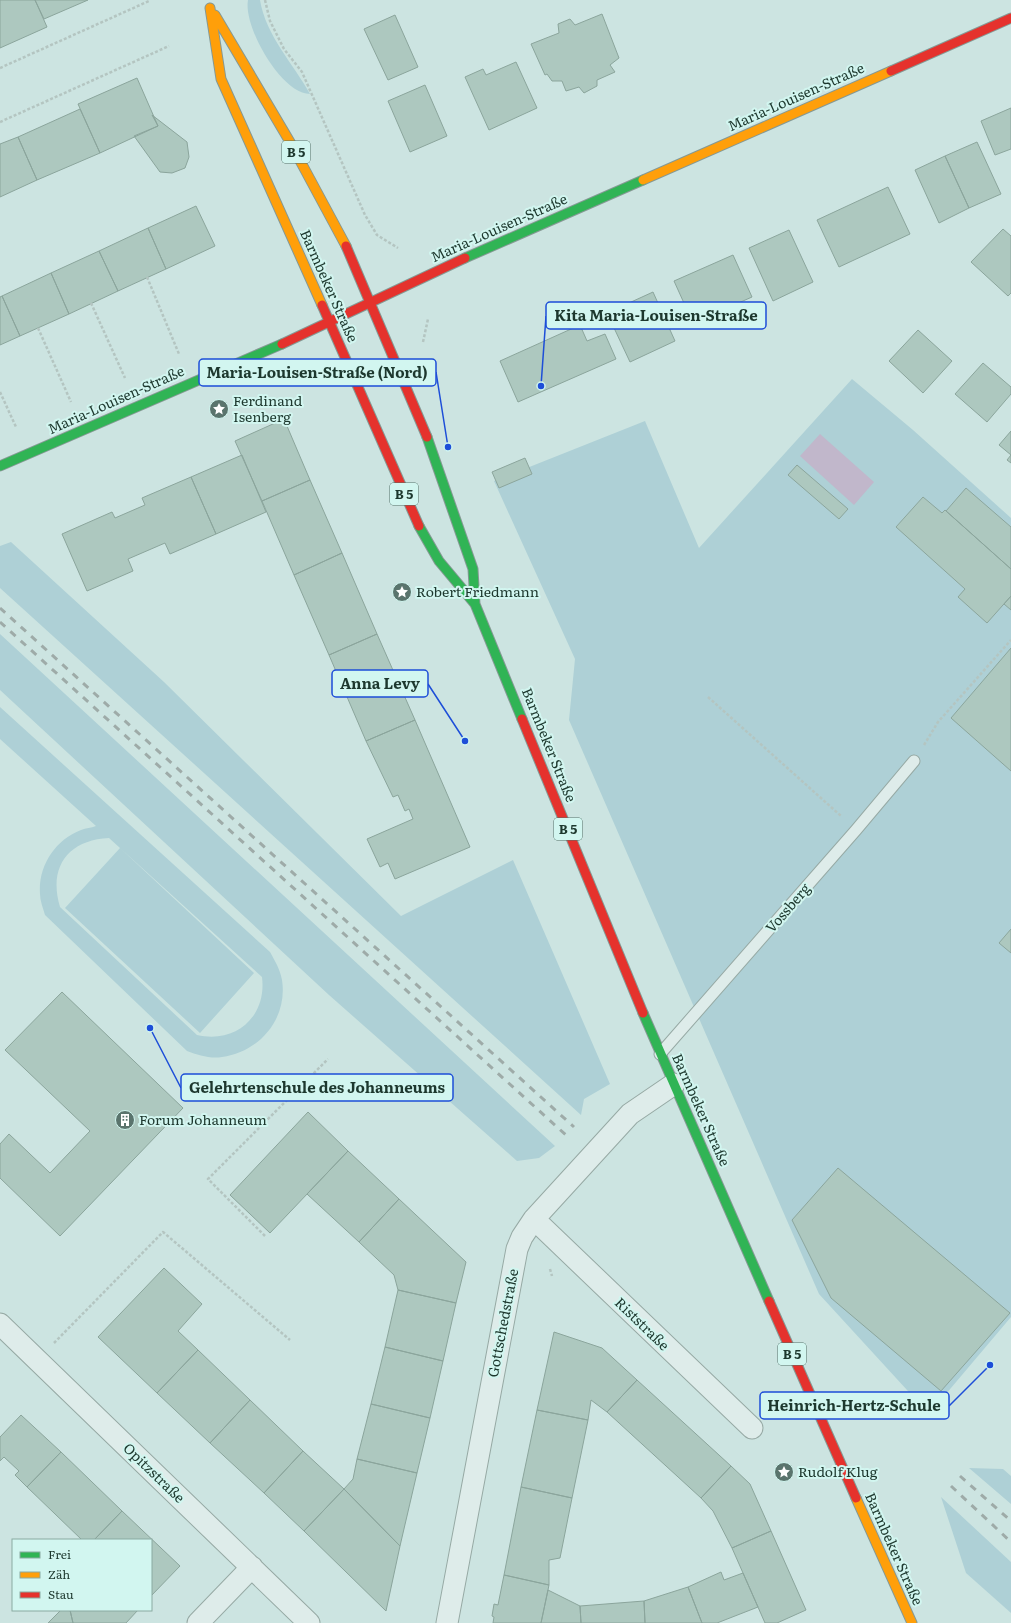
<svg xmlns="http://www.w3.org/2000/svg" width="1011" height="1623" viewBox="0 0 1011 1623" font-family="Literata,serif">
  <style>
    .green { fill: #aed0d6; fill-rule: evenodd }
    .water { fill: #c1b7cb }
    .building { fill: #adc8bf; stroke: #8ba59c }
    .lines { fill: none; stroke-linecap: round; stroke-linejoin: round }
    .lane-casing { stroke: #96a9a4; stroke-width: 13 }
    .street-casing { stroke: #96a9a4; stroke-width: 23 }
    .fast-casing { stroke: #859994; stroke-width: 11 }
    .slow-casing { stroke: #859994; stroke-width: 11 }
    .jam-casing { stroke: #859994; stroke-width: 11 }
    .path { stroke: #b4c5c1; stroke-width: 2.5; stroke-dasharray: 3 2; stroke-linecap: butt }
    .lane { stroke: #deecea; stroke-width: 11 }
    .street { stroke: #deecea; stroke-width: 21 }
    .fast { stroke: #30b455; stroke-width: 9 }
    .slow { stroke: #ff9f0a; stroke-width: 9 }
    .jam { stroke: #e5322d; stroke-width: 9 }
    .rail { stroke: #9eaba8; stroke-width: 3; stroke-dasharray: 7 7; stroke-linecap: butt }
    .labels { text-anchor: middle; stroke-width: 4; stroke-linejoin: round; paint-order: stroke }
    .shield { fill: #d2f6f0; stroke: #537168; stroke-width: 1 }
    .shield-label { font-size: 13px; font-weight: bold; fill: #1d382e }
    .street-label { font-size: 14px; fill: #1d382e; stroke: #d2f6f0 }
    .poi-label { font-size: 14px; fill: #1d382e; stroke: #d2f6f0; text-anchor: start }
    .leader { fill: none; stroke: #1d4ed8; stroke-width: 1.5 }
    .callout-dot { fill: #1d4ed8; stroke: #d2f6f0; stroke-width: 1.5 }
    .callout { fill: #d2f6f0; stroke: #1d4ed8; stroke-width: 1.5 }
    .callout-label { font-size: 15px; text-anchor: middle; font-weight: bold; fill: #1d382e }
  </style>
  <rect width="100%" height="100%" fill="#cce4e1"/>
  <path class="green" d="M 248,0 L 260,0 C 266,36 293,63 310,94 C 281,94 243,26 248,0 Z
    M 852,379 L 913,430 L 1011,518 L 1011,1317 L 929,1414 L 819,1294 L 569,720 L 575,659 L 494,481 L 645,421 L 699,548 Z
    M 11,542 L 164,682 L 401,916 L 513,860 L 610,1084 L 584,1099 L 581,1115 L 0,588 L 0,546 Z
    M 0,634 L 555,1146 L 539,1158 L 517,1161 L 329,995 L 0,690 Z
    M 0,707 L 270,952 C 275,961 280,969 282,980 C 288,1018 260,1052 222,1057 C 210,1059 198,1055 187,1051 L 45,915 C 43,908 40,901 40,894 C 38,866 55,840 81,830 C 86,828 91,828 96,826 L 0,739 ZM 109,838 L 262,977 C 267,1016 236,1044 197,1035 L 60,907 C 48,867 68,840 109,838 Z
    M 120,848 L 254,973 L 200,1033 L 65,908 Z
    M 969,1468 L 1003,1469 L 1011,1476 L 1011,1504 Z
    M 941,1497 L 1011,1562 L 1011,1613 L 966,1573 Z"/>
  <path class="water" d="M 820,434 L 874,482 L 854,505 L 800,456 Z"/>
  <path class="building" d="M 0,0 L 35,0 L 47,27 L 0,48 Z
    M 35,0 L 88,0 L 44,19 Z
    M 602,14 L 619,58 L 610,65 L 615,72 L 597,80 L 597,86 L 584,93 L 579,87 L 566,91 L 562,81 L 552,81 L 547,74 L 545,75 L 531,44 L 559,33 L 558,24 L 570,19 L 575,25 Z
    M 395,15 L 418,67 L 388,80 L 364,29 Z
    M 516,62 L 537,108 L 489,130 L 465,77 L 483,69 L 486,75 Z
    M 137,78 L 158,126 L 100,153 L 78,104 Z
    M 425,85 L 447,136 L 410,152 L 388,101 Z
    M 1011,108 L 1011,149 L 995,155 L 981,121 Z
    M 80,109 L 100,153 L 37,180 L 18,137 Z
    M 152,115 L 187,142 L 189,157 L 185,168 L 172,173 L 160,172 L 134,136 L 158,126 Z
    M 18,137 L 37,180 L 0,197 L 0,144 Z
    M 977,142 L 1001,194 L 969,208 L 945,156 Z
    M 945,156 L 969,208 L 939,223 L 915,170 Z
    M 888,187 L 910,234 L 839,267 L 817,220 Z
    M 196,206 L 215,246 L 166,269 L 148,228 Z
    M 148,228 L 166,269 L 118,291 L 99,251 Z
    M 1003,229 L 1011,236 L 1011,293 L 1008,296 L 971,262 Z
    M 789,230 L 813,282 L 773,301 L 749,248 Z
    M 99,251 L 118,291 L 69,314 L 51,273 Z
    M 733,255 L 752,297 L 693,323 L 674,281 Z
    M 51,273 L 69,314 L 20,336 L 2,296 Z
    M 653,292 L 675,341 L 630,362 L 607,313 Z
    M 2,296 L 20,336 L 0,345 L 0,297 Z
    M 580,325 L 587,341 L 605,334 L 616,359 L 518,402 L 500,361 Z
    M 918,330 L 952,361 L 923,393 L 889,361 Z
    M 983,363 L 1011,387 L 1011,394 L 987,422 L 955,394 Z
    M 284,419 L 310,480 L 262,501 L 235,441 Z
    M 1011,431 L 1011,463 L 1007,460 L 1011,455 L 999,445 Z
    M 242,455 L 266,512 L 216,534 L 191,477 Z
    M 525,458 L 532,474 L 499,488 L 492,472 Z
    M 797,465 L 848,509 L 839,519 L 788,475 Z
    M 191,477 L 216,534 L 170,554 L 165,543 L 128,559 L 133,571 L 87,591 L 62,534 L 112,512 L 115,518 L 145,505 L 142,498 Z
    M 310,480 L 342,553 L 294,575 L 262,501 Z
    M 966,488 L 1011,527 L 1011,569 L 946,511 Z
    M 923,497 L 942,513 L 945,510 L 1011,569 L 1011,596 L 987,623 L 958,597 L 965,589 L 896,527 Z
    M 342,553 L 377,634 L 329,655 L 294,575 Z
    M 1011,596 L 1011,610 L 1004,604 Z
    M 377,634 L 415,720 L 366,741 L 329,655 Z
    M 1011,648 L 1011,771 L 951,718 Z
    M 415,720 L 470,847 L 395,879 L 388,863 L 380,867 L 367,839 L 413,819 L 409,809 L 405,811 L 398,795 L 393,797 L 366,741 Z
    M 1011,929 L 1011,953 L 999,943 Z
    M 62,992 L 183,1108 L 60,1236 L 0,1178 L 0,1144 L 9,1134 L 50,1173 L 90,1131 L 5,1050 Z
    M 308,1112 L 348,1151 L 270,1233 L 230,1195 Z
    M 348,1151 L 399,1199 L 359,1242 L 307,1194 Z
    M 838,1168 L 1010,1313 L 941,1391 L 831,1298 L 792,1220 Z
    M 399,1199 L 466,1262 L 456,1303 L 398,1290 L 394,1275 L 359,1242 Z
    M 164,1268 L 202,1304 L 178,1331 L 198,1350 L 157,1393 L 98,1337 Z
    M 398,1290 L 456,1303 L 443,1361 L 385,1347 Z
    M 554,1332 L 602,1348 L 637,1380 L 607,1412 L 591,1400 L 588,1420 L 537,1410 Z
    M 385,1347 L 443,1361 L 430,1418 L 371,1404 Z
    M 198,1350 L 250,1400 L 210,1443 L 157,1393 Z
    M 637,1380 L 731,1466 L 701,1498 L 607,1412 Z
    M 250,1400 L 303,1451 L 264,1493 L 210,1443 Z
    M 371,1404 L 430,1418 L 417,1473 L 357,1459 Z
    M 537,1410 L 588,1420 L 572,1498 L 521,1487 Z
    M 21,1415 L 61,1452 L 27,1487 L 15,1475 L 19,1471 L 4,1457 L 0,1461 L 0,1437 Z
    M 303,1451 L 344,1489 L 304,1531 L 264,1493 Z
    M 61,1452 L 122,1511 L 94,1540 L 82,1540 L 27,1487 Z
    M 357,1459 L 417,1473 L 400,1546 L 344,1489 L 353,1479 Z
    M 731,1466 L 750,1484 L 771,1531 L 732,1548 L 713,1511 L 701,1498 Z
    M 521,1487 L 572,1498 L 560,1558 L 549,1560 L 549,1585 L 504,1575 Z
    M 344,1489 L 400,1546 L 386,1611 L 304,1531 Z
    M 122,1511 L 180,1566 L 151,1596 L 151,1540 L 94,1540 Z
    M 771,1531 L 806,1610 L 777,1623 L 765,1623 L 732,1548 Z
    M 721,1572 L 724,1580 L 743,1573 L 758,1607 L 717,1623 L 702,1623 L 688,1587 Z
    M 504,1575 L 549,1585 L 541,1623 L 493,1623 L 494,1617 L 492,1616 L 494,1604 L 498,1605 Z
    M 688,1587 L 702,1623 L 645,1623 L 644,1601 Z
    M 548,1590 L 580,1606 L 581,1623 L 541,1623 Z
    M 644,1601 L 645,1623 L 581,1623 L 580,1606 Z
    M 61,1610 L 70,1610 L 73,1623 L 48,1623 Z
    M 70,1610 L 138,1610 L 126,1623 L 73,1623 Z"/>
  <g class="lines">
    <g class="lane-casing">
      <path id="lane" d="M 660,1054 L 856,830 L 914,761"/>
    </g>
    <g class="street-casing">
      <path id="street" d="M 534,1219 L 752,1428
        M 0,1324 L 309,1623
        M 198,1623 L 252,1567
        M 447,1623 L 517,1249 L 522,1237 L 534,1219 L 630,1114 L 674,1084"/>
    </g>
    <g class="fast-casing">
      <path id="fast" d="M 465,258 L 643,180
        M 427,437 L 473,569 L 475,604
        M 0,466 L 282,344
        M 419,526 L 439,561 L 475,604 L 522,719
        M 643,1013 L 769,1301"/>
    </g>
    <g class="slow-casing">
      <path id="slow" d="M 210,8 L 221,79 L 322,305
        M 215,15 L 290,142 L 346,246
        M 643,180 L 891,71
        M 856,1498 L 912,1623"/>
    </g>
    <g class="jam-casing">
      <path id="jam" d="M 891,71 L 1011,18
        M 346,246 L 427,437
        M 322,305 L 419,526
        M 282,344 L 465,258
        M 522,719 L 643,1013
        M 769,1301 L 856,1498"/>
    </g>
    <path class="path" d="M 265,0 L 270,21 L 284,49 L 302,72 L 365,215 L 377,235 L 398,248
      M 0,68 L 149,1
      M 0,122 L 169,46
      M 147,277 L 179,354
      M 91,303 L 125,378
      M 38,328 L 71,402
      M 423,342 L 428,319
      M 309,371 L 323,385
      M 0,392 L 16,427
      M 708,697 L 841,816
      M 924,745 L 938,722 L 1011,640
      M 265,1236 L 208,1179 L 328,1059
      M 550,1269 L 552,1276
      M 54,1343 L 163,1232 L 290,1340"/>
    <use href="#lane" class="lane"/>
    <use href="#street" class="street"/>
    <use href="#fast" class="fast"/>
    <use href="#slow" class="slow"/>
    <use href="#jam" class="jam"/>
    <path class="rail" d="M 0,608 L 574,1127
      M 0,622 L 567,1136
      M 960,1476 L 1011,1521
      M 951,1486 L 1011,1542"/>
  </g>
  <defs>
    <g id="sight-disc" transform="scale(1)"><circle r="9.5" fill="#5a746d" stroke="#d2f6f0"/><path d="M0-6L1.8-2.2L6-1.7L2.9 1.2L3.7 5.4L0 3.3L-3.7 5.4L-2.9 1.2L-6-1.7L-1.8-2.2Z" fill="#fff"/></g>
    <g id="building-disc" transform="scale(1)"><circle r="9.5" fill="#5a746d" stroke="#d2f6f0"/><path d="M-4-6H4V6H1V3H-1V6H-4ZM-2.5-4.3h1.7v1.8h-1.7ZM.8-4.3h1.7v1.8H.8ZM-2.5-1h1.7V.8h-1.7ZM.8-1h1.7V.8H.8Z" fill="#fff"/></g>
  </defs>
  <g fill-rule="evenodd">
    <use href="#sight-disc" x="219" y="409"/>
    <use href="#sight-disc" x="402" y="592"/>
    <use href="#building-disc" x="125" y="1120"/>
    <use href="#sight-disc" x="784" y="1472"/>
  </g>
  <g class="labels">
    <g class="shield">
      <rect x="282" y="141" width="28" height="22" rx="3"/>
      <rect x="390" y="483" width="28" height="22" rx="3"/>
      <rect x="554" y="818" width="28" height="22" rx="3"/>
      <rect x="778" y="1343" width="28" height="22" rx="3"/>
    </g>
    <g class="shield-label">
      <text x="296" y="157">B 5</text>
      <text x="404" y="499">B 5</text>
      <text x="568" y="834">B 5</text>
      <text x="792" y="1359">B 5</text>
    </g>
    <g class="street-label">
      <text transform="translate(796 97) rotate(-24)" y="5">Maria-Louisen-Straße</text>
      <text transform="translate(499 228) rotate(-24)" y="5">Maria-Louisen-Straße</text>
      <text transform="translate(329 286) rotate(66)" y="5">Barmbeker Straße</text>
      <text transform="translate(116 400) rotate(-24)" y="5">Maria-Louisen-Straße</text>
      <text transform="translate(549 745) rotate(68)" y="5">Barmbeker Straße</text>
      <text transform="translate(788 908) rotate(-49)" y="5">Vossberg</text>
      <text transform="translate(701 1110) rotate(66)" y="5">Barmbeker Straße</text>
      <text transform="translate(503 1323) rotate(-79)" y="5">Gottschedstraße</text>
      <text transform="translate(642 1324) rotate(44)" y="5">Riststraße</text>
      <text transform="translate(154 1473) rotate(44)" y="5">Opitzstraße</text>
      <text transform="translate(894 1549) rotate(66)" y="5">Barmbeker Straße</text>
    </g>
    <g class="poi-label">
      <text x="233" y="406">Ferdinand<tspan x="233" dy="16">Isenberg</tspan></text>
      <text x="416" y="597">Robert Friedmann</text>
      <text x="139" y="1125">Forum Johanneum</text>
      <text x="798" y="1477">Rudolf Klug</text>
    </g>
  </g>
  <path class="leader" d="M541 386L546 316M448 447L436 372M465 741L428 684M150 1028L181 1088M990 1365L949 1406"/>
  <g class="callout-dot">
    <circle cx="541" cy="386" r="4"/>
    <circle cx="448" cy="447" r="4"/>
    <circle cx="465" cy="741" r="4"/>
    <circle cx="150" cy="1028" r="4"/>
    <circle cx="990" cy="1365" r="4"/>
  </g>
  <g class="callout">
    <rect x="546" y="302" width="220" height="27" rx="4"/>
    <rect x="199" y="359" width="237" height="27" rx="4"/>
    <rect x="332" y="670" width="96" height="27" rx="4"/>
    <rect x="181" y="1074" width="272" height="27" rx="4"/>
    <rect x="760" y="1392" width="189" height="27" rx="4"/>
  </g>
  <g class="callout-label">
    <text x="656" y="321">Kita Maria-Louisen-Straße</text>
    <text x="317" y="378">Maria-Louisen-Straße (Nord)</text>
    <text x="380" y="689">Anna Levy</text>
    <text x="317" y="1093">Gelehrtenschule des Johanneums</text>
    <text x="854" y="1411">Heinrich-Hertz-Schule</text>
  </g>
  <rect x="12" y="1539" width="140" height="72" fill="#d2f6f0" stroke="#8aaaa2"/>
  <rect x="20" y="1552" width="20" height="6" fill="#30b455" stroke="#8aaaa2"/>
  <text x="48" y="1559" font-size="12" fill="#1d382e">Frei</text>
  <rect x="20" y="1572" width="20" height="6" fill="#ff9f0a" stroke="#8aaaa2"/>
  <text x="48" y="1579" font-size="12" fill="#1d382e">Zäh</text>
  <rect x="20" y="1592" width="20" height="6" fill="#e5322d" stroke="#8aaaa2"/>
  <text x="48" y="1599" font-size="12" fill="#1d382e">Stau</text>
</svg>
